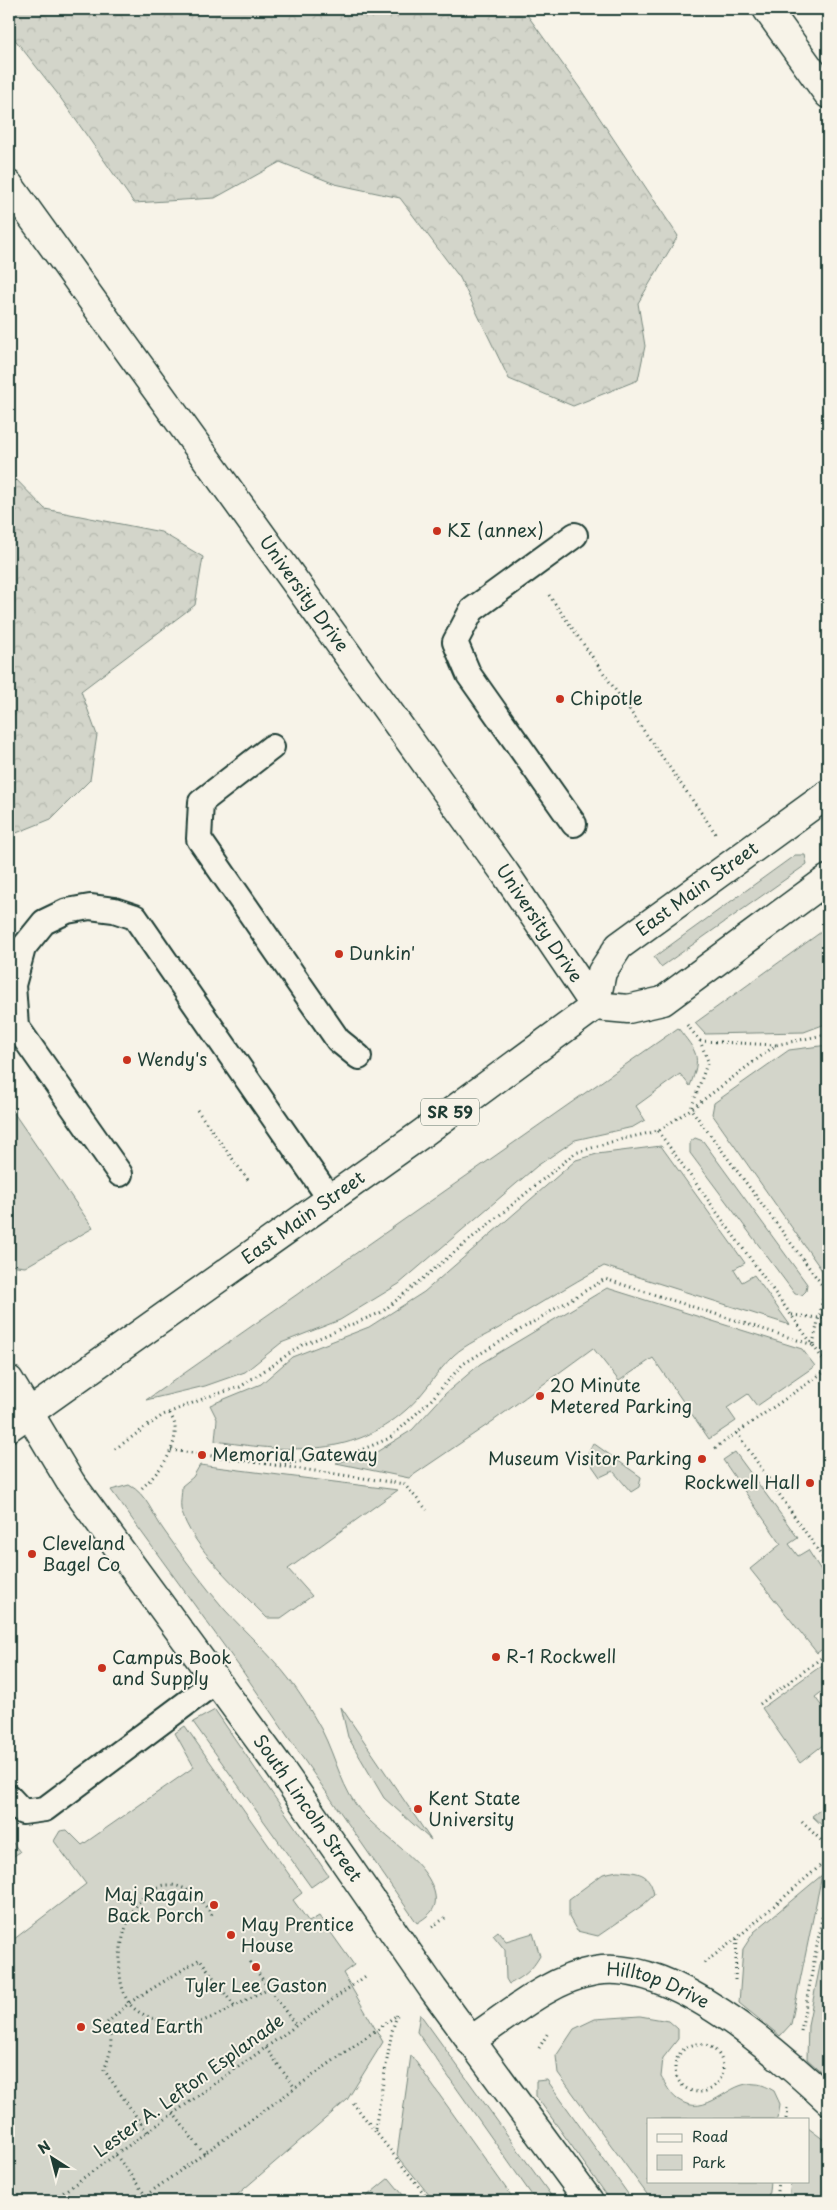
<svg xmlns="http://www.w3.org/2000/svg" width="837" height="2210" viewBox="0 0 837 2210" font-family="'Playpen Sans',sans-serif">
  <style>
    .green { fill: #d3d5ca; stroke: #79897f }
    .forest { fill: url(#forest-crowns); stroke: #79897f }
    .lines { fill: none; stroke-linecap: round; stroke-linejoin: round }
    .service-casing { stroke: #1f3d34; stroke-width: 28 }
    .minor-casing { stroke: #1f3d34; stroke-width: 31 }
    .secondary-casing { stroke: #1f3d34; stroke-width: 31 }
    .primary-casing { stroke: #1f3d34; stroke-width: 31 }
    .path { stroke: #1f3d34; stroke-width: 3; stroke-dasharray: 1 4; stroke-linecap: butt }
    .service { stroke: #f7f3e8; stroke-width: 24 }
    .minor { stroke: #f7f3e8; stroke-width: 28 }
    .secondary { stroke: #f7f3e8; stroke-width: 28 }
    .primary { stroke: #f7f3e8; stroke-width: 28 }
    .poi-dot { fill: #c8321e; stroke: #f7f3e8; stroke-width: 2 }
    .labels { text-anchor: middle; stroke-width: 4; stroke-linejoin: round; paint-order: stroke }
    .shield { fill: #f7f3e8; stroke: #60746a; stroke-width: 1 }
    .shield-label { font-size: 16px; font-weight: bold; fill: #1f3d34 }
    .poi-label { font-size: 18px; fill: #1f3d34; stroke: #f7f3e8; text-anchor: start }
    .street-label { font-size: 18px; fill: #1f3d34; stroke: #f7f3e8 }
  </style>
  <defs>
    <pattern id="forest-crowns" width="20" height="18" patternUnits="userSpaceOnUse" patternTransform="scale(1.25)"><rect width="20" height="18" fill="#d3d5ca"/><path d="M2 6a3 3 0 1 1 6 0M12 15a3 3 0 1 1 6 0" fill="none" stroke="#b5b8ae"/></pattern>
  </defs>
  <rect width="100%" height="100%" fill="#f7f3e8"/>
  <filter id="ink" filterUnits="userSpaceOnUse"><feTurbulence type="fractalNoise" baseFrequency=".02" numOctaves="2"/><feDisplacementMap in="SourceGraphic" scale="10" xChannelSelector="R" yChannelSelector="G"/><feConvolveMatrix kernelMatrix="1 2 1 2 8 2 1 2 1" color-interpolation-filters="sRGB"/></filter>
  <g filter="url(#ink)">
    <path class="green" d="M 795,855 L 805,855 L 807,864 L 661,967 L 654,957 Z
      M 828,927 L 828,1023 L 804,1032 L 705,1034 L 695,1023 Z
      M 678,1028 C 697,1053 702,1055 690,1086 L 680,1074 L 636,1106 L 645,1120 L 633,1127 L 575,1140 L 537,1166 L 399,1284 L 340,1320 L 281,1343 L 245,1372 L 205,1386 L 146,1400 Z
      M 828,1045 L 828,1279 L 712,1114 L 714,1103 L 789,1050 Z
      M 9,1106 L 93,1228 L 25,1267 L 9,1265 Z
      M 695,1138 L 703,1141 L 807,1284 L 806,1291 L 802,1295 L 795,1294 L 690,1153 L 690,1142 Z
      M 661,1146 L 745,1263 L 734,1269 L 742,1282 L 754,1275 L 790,1325 L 604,1266 C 568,1286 534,1307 499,1328 C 485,1336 466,1344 454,1355 C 436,1372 425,1394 406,1410 C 349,1460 285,1451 215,1441 L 217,1419 L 210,1405 L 261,1384 L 292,1357 L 369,1327 L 424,1292 L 576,1160 L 597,1154 Z
      M 607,1288 L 802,1349 L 815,1366 L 757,1406 L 748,1394 L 727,1408 L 736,1421 L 709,1439 L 653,1358 L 619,1381 L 593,1348 L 493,1421 L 409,1478 L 336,1463 L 375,1453 L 412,1430 L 445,1394 L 480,1364 Z
      M 593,1443 L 641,1477 L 639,1487 L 631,1492 L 613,1471 L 600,1477 L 586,1457 Z
      M 735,1452 L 798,1538 L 789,1544 L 798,1556 L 808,1550 L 828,1581 L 828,1645 L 817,1653 L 750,1569 L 781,1544 L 723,1460 Z
      M 200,1465 L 398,1490 L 288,1569 L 312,1596 L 281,1618 L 267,1618 C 241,1591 190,1546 181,1509 C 180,1502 182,1493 182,1486 L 193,1477 Z
      M 129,1485 C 147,1494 153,1516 165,1532 C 184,1559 204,1585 225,1610 C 246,1633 270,1654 289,1679 C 299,1692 308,1706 316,1720 C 333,1747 338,1779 356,1805 C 376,1834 425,1858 434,1891 C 439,1908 430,1915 417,1923 L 241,1669 L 111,1490 Z
      M 828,1661 L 828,1687 L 815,1697 L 828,1715 L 828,1741 L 800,1763 L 762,1708 Z
      M 341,1707 L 431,1840 L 384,1798 L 348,1737 Z
      M 215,1710 L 328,1875 L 311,1887 L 193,1722 Z
      M 185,1726 L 302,1893 L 293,1900 L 309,1922 L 319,1916 L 354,1965 L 343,1973 L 383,2042 L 347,2100 L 230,2201 L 9,2201 L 9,1943 L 86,1884 L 54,1841 L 60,1831 L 67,1830 L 82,1845 L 194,1767 L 175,1733 Z
      M 828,1804 L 828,1831 L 812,1816 Z
      M 9,1838 L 20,1852 L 9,1859 Z
      M 617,1871 C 638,1872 650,1872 654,1895 L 643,1905 L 598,1936 L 577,1931 L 569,1917 L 569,1899 L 603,1874 Z
      M 822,1875 L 791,2024 L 780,2036 L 739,2003 L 743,1949 L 754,1932 Z
      M 828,1926 L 828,2078 L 807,2059 L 808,2025 Z
      M 498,1931 L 506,1941 L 533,1933 L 540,1956 C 532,1970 524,1977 509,1984 L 506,1979 L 505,1950 L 493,1935 Z
      M 420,2014 L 555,2201 L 536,2201 L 417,2032 Z
      M 640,2016 L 669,2021 L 678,2029 L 678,2039 L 663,2058 L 661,2077 C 665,2083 670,2094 677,2099 C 708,2121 728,2079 756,2084 C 762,2084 769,2088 774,2091 L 780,2104 L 778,2119 L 648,2119 L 648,2181 L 770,2181 L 768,2201 L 652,2201 L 558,2073 L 556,2056 L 574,2029 L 595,2019 Z
      M 411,2055 L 515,2201 L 434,2201 L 397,2155 Z
      M 547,2080 L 633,2201 L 611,2201 L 536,2096 L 536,2081 Z
      M 808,2128 L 828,2143 L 828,2201 L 789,2201 L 791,2181 L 808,2181 Z
      M 389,2178 L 408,2201 L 361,2201 Z"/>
    <path class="forest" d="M 9,9 L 523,9 L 579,87 L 678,236 L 638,303 L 645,346 L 638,380 L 573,406 L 509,379 L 460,278 L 400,198 L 335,184 L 280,162 L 215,198 L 134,203 L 57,93 L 9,32 Z
      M 9,472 L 45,509 L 161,532 L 203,557 L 195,605 L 81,691 L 97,735 L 90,780 L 51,819 L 9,836 Z"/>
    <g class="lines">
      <g class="service-casing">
        <path id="service" d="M 272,747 L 201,802 L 199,839 L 338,1040 L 359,1057
          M 574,824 L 469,675 L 455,642 L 472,610 L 575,535
          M 120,1174 L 16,1026 L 13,985 L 23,948 L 44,922 L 67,911 L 90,907 L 114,910 L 135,917 L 330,1199
          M 9,1797 L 23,1812 L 45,1809 L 216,1681"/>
      </g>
      <g class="minor-casing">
        <g id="minor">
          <path d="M 767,9 L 828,94"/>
          <path id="s1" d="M 9,185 L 505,873 L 595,1006"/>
          <path d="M 9,1380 L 29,1413"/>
          <path id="s2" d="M 470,2041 C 508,2016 549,1979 595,1971 C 671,1958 777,2052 828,2100"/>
        </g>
      </g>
      <g class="secondary-casing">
        <g id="secondary">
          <path id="s3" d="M 29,1413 L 71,1483 L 277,1764 L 433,1989 L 589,2201"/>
        </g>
      </g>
      <g class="primary-casing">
        <g id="primary">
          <path d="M 595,1006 L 628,1009 L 663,1001 L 828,879"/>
          <path id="s4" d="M 9,1427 L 420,1135 L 595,1006 L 602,972 L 619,946 L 828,794"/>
        </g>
      </g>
      <path class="path" d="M 549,595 L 716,834
        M 687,1025 L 700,1041 L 708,1061 L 691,1109 L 828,1293
        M 700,1041 L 776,1045
        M 197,1110 L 248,1180
        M 658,1131 L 828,1366
        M 792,1315 L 828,1319
        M 813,1344 L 825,1289
        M 737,1433 L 828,1565
        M 715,1448 L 828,1369
        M 115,1449 L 163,1415 L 210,1396 L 240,1387 L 302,1345 L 382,1312 L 575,1153 L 618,1140 L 658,1131 L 691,1109 L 776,1045 L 828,1034
        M 171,1450 L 404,1484 L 427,1510
        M 275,1465 L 349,1455 L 390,1438 L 430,1401 L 463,1364 L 605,1279 L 813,1345
        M 142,1488 C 158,1473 177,1451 175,1427 C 175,1422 171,1416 169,1412
        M 760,1704 L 828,1653
        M 802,1822 L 828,1847
        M 212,1915 C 207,1908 202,1900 195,1895 C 136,1851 102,1963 129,2003 C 135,2012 148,2017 158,2020 C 169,2024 184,2026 195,2023 C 220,2017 244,2000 267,1989
        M 432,1927 L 445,1918
        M 250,1962 L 296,2026
        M 704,1963 L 737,1938 L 828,1859
        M 735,1980 L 737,1938
        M 801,2031 L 828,1886
        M675 2068a24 24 0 1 1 48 0a24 24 0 1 1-48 0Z
        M 266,2048 L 295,2088
        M 539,2048 L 549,2031
        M 353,2103 L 430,2201
        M 173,2113 L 204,2154
        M 786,2119 L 787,2108
        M 375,2129 L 392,2031 L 397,2015
        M 147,2132 L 104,2070 C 110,2055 115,2040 106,2024 L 129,2003 L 200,1959 L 234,2006
        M 116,2155 L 146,2196
        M 51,2201 L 367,1975
        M 138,2201 L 397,2015
        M 776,2201 L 778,2181"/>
      <use href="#service" class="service"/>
      <use href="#minor" class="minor"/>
      <use href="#secondary" class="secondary"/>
      <use href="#primary" class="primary"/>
    </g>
  </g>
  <g class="poi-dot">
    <circle cx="437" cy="531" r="5"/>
    <circle cx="560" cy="699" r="5"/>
    <circle cx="339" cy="954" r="5"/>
    <circle cx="127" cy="1060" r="5"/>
    <circle cx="540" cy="1396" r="5"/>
    <circle cx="202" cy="1455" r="5"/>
    <circle cx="702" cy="1459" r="5"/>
    <circle cx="810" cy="1483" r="5"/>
    <circle cx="32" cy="1554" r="5"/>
    <circle cx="496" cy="1657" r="5"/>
    <circle cx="102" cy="1668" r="5"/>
    <circle cx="418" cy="1809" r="5"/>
    <circle cx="214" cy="1905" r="5"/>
    <circle cx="231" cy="1935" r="5"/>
    <circle cx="256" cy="1967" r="5"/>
    <circle cx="81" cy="2027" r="5"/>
  </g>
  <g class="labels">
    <rect class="shield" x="421" y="1098.5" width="58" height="27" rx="4"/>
    <g class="shield-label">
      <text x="450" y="1118">SR 59</text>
    </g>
    <g class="poi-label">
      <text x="447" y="537">ΚΣ (annex)</text>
      <text x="570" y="705">Chipotle</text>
      <text x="349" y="960">Dunkin'</text>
      <text x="137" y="1066">Wendy's</text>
      <text x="550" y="1392">20 Minute<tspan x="550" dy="21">Metered Parking</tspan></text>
      <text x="212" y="1461">Memorial Gateway</text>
      <text x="692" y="1465" text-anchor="end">Museum Visitor Parking</text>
      <text x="800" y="1489" text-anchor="end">Rockwell Hall</text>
      <text x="42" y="1550">Cleveland<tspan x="42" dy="21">Bagel Co</tspan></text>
      <text x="506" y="1663">R-1 Rockwell</text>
      <text x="112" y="1664">Campus Book<tspan x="112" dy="21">and Supply</tspan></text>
      <text x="428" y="1805">Kent State<tspan x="428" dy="21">University</tspan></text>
      <text x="204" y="1901" text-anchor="end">Maj Ragain<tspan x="204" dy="21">Back Porch</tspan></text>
      <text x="241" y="1931">May Prentice<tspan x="241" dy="21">House</tspan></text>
      <text x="256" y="1992" text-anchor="middle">Tyler Lee Gaston</text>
      <text x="91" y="2033">Seated Earth</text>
    </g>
    <g class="street-label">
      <text dy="6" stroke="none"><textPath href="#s1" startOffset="504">University Drive</textPath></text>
      <text dy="6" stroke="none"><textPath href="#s4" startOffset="884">East Main Street</textPath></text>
      <text dy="6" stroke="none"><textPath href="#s1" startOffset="909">University Drive</textPath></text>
      <text dy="6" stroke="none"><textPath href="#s4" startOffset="361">East Main Street</textPath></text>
      <text dy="6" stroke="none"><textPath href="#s3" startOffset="484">South Lincoln Street</textPath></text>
      <text dy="6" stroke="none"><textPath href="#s2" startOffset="210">Hilltop Drive</textPath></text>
      <text transform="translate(189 2086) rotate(-36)" y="6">Lester A. Lefton Esplanade</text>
    </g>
  </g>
  <rect width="837" height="2210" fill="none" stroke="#f7f3e8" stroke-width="30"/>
  <rect x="15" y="15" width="807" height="2180" fill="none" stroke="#1f3d34" stroke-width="2" filter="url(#ink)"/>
  <rect x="647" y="2118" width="162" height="65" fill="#f7f3e8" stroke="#a1aaa0"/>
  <rect x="657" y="2134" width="25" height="8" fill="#f7f3e8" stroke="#a1aaa0"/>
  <text x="692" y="2142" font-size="15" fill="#1f3d34">Road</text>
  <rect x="657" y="2155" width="25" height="15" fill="#d3d5ca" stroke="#a1aaa0"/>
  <text x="692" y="2168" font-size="15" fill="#1f3d34">Park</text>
  <g transform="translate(52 2158) rotate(324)" stroke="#f7f3e8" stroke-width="4" paint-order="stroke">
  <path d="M0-4L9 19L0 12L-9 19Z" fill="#1f3d34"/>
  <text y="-8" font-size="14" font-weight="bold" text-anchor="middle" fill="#1f3d34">N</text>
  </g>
</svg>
